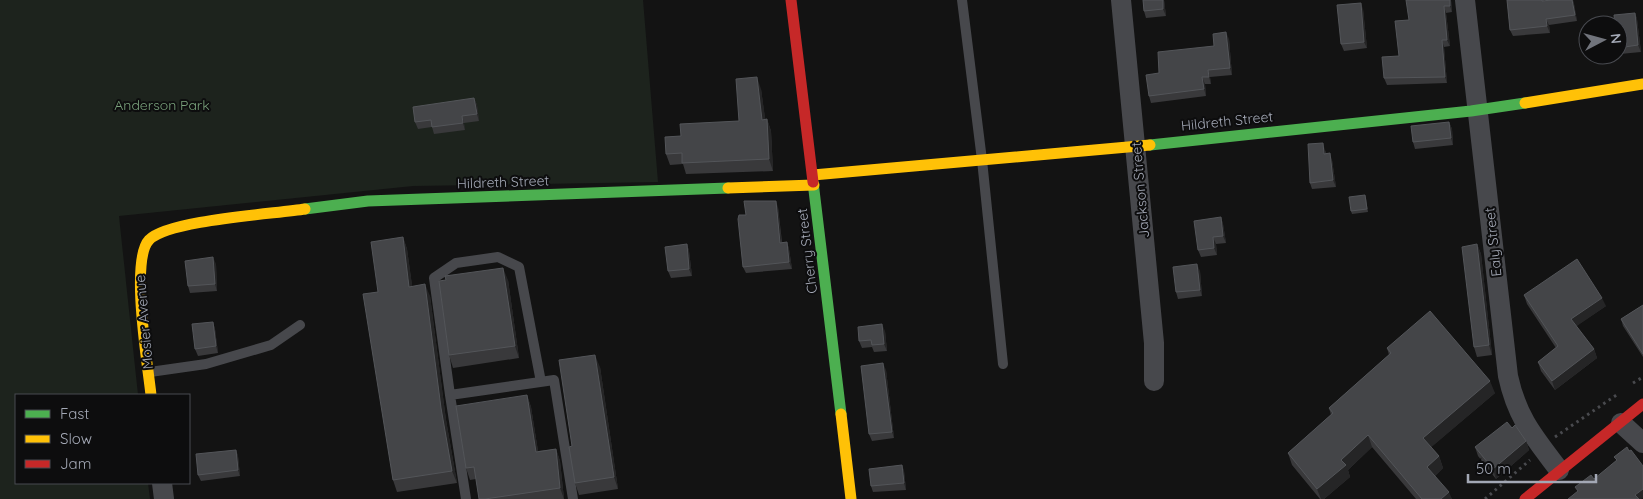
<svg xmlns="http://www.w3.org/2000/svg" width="1643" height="499" viewBox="0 0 1643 499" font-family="Quicksand,sans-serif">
	<rect width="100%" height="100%" fill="#131313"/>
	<path fill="#1d231d" d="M0,0H643L658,182L413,186L119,216L138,395H16V483H148L150,499H0Z"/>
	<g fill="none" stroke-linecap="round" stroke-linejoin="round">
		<path stroke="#494a4e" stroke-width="3" stroke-dasharray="2.5 4" stroke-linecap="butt" d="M1633,383L1643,377
			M1555,437L1618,394
			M1485,499L1530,460"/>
		<path stroke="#47484c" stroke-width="10" d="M962,0L982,160L1003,364
			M150,372L206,364L271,345L300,325
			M450,395L434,278L456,263L498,257L519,267L541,382
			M466,499L450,395L554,380L573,499"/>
		<path stroke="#47484c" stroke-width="20" d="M1121,0L1154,343V381
			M1465,0L1508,376C1517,418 1534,437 1559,470
			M1621,423L1643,443
			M162,483L164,499"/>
		<path stroke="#4caf50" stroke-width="11" d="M1150,145L1471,111L1525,103
			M813,182L841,414
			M305,209L368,201L728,188"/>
		<path stroke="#ffc107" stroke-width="11" d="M1525,103L1643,84
			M813,175L1150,145
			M728,188L814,185
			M151,395C148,366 130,260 149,240C168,220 274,214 305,209
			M841,414L851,499"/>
		<path stroke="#c62828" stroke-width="11" d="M791,0L813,182
			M1525,499L1643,404"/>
	</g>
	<path fill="#39393b" d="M1143,0H1164L1166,16L1146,18L1144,11Z
		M1451,0L1452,12L1446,13L1450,46L1444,47L1447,83L1387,85L1384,78L1399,56L1409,20Z
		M1507,0H1544V1L1552,0H1573L1574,4L1577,21L1549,25L1550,33L1513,36L1510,30Z
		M1363,9L1367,48L1344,51L1341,44Z
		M1635,13L1637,19L1641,52L1620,54L1618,50V25Z
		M1229,39L1232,75L1210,77L1211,84H1205L1206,96L1151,103L1149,96L1159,73Z
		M761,89L765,119H767L771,131L773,171L686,174L683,164L670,165L666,154L681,136L739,121Z
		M474,98L477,105L479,121L464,123L465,130L434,134L432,127L418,129L415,122Z
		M1449,122L1452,129L1453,145L1415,149L1413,142Z
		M1325,150L1326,153L1332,160L1336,187L1312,189L1310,183Z
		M1365,195L1366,198L1368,212L1352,214L1351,211Z
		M778,207L782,242H787L789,249L792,269L746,273L743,267L746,215Z
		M1221,217L1223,224L1226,243L1216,244L1217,255L1201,257L1198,250Z
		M403,237L407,249L412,286L430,296L446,420L457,483L397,492L393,480L378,292Z
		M687,244L689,251L692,276L671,278L668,271Z
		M1477,244L1481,254L1492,355L1477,357L1474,347Z
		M216,264L217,291L190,293L188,286Z
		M1200,271L1202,296L1178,299L1176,292Z
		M508,280L519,358L453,368L449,355Z
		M1524,295L1606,306L1576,326L1594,349L1597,358L1555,390L1541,371L1538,362L1556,348L1527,304Z
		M1643,305V357L1623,326L1621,319Z
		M213,322L215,329L218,353L198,356L195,349Z
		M885,331L887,351L874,352L872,347L862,348L859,341Z
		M1387,348L1495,393L1431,447L1439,456L1443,468L1435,476L1452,499H1416L1372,447L1348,470L1350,477L1324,499H1320L1292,465L1288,453L1331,415L1329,408L1389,355Z
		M600,367L618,489L579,495L575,483L572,446Z
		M886,370L894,438L872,441L869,434Z
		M527,395L531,407L538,451L556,449L560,461L564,499H479L476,479L470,480L466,468Z
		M1512,428L1526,441L1529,450L1496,479L1478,456L1475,447Z
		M236,450L238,456L240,476L201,481L198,475Z
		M902,465L904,471L906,490L873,492L871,486Z"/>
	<path fill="#252526" d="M1163,0H1164L1166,16L1163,9Z
		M1450,0H1451L1452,12L1450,6Z
		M1572,0L1574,4L1577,21L1575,15Z
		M1361,3L1363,9L1367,48L1364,42Z
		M1444,6L1446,13L1450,46L1447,40Z
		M1635,13L1637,19L1641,52L1638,45Z
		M1546,19L1549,25L1550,33L1547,26Z
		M1226,32L1229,39L1232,75L1230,68Z
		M1442,40L1444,47L1447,83L1445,77Z
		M1208,70L1210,77L1211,84L1209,77Z
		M757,77L761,89L767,131L762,120Z
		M1202,77L1205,84L1206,96L1204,89Z
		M474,98L477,105L479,121L477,114Z
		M462,116L464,123L465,130L463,123Z
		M767,119L771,131L773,171L769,159Z
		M1449,122L1452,129L1453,145L1451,138Z
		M1323,143L1325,150L1327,160L1324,154Z
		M1330,153L1332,160L1336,187L1333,180Z
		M776,201L778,207L782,249L780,243Z
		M1221,217L1223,224L1226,243L1223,236Z
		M403,237L407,249L414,299L409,287Z
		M1213,237L1216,244L1217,255L1214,248Z
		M787,242L789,249L792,269L789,262Z
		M687,244L689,251L692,276L689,269Z
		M1477,244L1481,254L1492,355L1489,345Z
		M213,257L216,264L217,291L215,284Z
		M1197,264L1200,271L1202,296L1200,290Z
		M503,268L508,280L519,358L515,346Z
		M425,284L430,296L446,420L457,483L452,471L441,408Z
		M1602,298L1606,306L1574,328L1571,319Z
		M213,322L215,329L218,353L216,346Z
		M882,324L885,331L887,351L884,344Z
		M1594,349L1597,358L1555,390L1552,381Z
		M595,355L600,367L618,489L614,477Z
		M883,363L886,370L894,438L892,432Z
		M1490,381L1495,393L1428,450L1423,438Z
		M527,395L531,407L540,464L536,452Z
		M1368,435L1372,447L1348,470L1350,477L1324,499H1321L1317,489L1341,460Z
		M1526,441L1529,450L1496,479L1493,469Z
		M556,449L560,461L564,499L560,488Z
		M236,450L238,456L240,476L238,470Z
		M1439,456L1443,468L1431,479L1427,467Z
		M902,465L904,471L906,490L904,483Z
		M1643,489V498L1641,499H1637L1635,495Z
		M1449,492L1452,499H1441Z"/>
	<path fill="#444548" stroke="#535559" d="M1143,0H1163V9L1144,11Z
		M1406,0H1450V6H1444L1447,40H1442L1445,77L1384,78L1382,57L1399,56L1395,21L1409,20Z
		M1507,0H1542V1L1552,0H1572L1575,15L1546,19L1547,26L1510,30Z
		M1361,3L1364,42L1341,44L1337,5Z
		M1635,13L1638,45L1618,48V25H1615L1614,15Z
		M1226,32L1230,68L1208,70L1209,77H1202L1204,89L1149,96L1146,75L1159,73L1158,52L1214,46L1213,34Z
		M757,77L762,120L767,119L769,159L682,163V153L666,154L665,137L681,136L680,124L739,121L736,79Z
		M474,98L477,114L462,116L463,123L432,127L431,120L415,122L413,107Z
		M1449,122L1451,138L1413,142L1411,126Z
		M1323,143L1324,154L1330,153L1333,180L1310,183L1308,144Z
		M1365,195L1367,209L1351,211L1349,197Z
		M744,201H776L780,243L787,242L789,262L743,267L738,219L739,215H746Z
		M1221,217L1223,236L1213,237L1214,248L1198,250L1194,221Z
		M403,237L409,287L425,284L441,408L452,471L393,480L363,294L378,292L371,242Z
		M687,244L689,269L668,271L665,247Z
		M1477,244L1489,345L1474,347L1462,247Z
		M213,257L215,284L188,286L185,261Z
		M1577,259L1602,298L1571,319L1594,349L1552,381L1538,362L1558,346L1524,295Z
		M1197,264L1200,290L1176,292L1173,267Z
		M503,268L515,346L449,355L439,281L446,280L445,276Z
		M1643,305V354L1621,319Z
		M1430,311L1490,381L1423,438L1439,456L1427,467L1449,492L1441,499H1422L1368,435L1341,460L1346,465L1317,489L1288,453L1333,413L1329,408L1391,353L1387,348Z
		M213,322L216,346L195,349L192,324Z
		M882,324L884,344L872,345L871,340L859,341L858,327Z
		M595,355L614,477L575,483L569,447L572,446L559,360Z
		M883,363L892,432L869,434L861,366Z
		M527,395L536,452L556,449L560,488L485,499H479L474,467L466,468L456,406Z
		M1507,422L1512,428L1515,425L1526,441L1493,469L1475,447Z
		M1627,447L1629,451L1631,450L1643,466V489L1635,495L1639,499H1568L1578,491L1575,487L1591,475L1594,479L1617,460L1614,457Z
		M236,450L238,470L198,475L196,454Z
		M902,465L904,483L871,486L869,469Z"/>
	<g text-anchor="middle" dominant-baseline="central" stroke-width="4" stroke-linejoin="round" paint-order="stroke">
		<g font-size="14" fill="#79a17b" stroke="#0d0d0e">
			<text x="162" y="105">Anderson Park</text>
		</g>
		<g font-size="14" fill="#a3a8b5" stroke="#0d0d0e">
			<text transform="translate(1227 121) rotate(-6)">Hildreth Street</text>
			<text transform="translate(503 182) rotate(-2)">Hildreth Street</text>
			<text transform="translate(1140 190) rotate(-95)">Jackson Street</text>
			<text transform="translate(1493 242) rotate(-96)">Ealy Street</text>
			<text transform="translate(807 251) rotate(-97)">Cherry Street</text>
			<text transform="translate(144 322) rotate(-95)">Mosier Avenue</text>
		</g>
	</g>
	<rect x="15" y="394" width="175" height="90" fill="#0d0d0e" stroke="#494b51"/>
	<rect x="25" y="410" width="25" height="8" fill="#4caf50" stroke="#494b51"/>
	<text x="60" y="419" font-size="15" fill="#a3a8b5">Fast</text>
	<rect x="25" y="435" width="25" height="8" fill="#ffc107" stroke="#494b51"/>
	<text x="60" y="444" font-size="15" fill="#a3a8b5">Slow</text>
	<rect x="25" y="460" width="25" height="8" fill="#c62828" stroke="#494b51"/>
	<text x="60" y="469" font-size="15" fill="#a3a8b5">Jam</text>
	<g transform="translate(1603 40) rotate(84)"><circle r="24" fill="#0d0d0e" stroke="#494b51"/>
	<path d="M0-4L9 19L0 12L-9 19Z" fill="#71747c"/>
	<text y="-8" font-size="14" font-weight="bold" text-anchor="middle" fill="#a3a8b5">N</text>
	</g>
	<path d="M1468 474v8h128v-8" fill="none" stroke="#a3a8b5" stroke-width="2.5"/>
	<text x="1476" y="474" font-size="15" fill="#a3a8b5" stroke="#0d0d0e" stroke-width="4" paint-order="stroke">50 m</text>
</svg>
